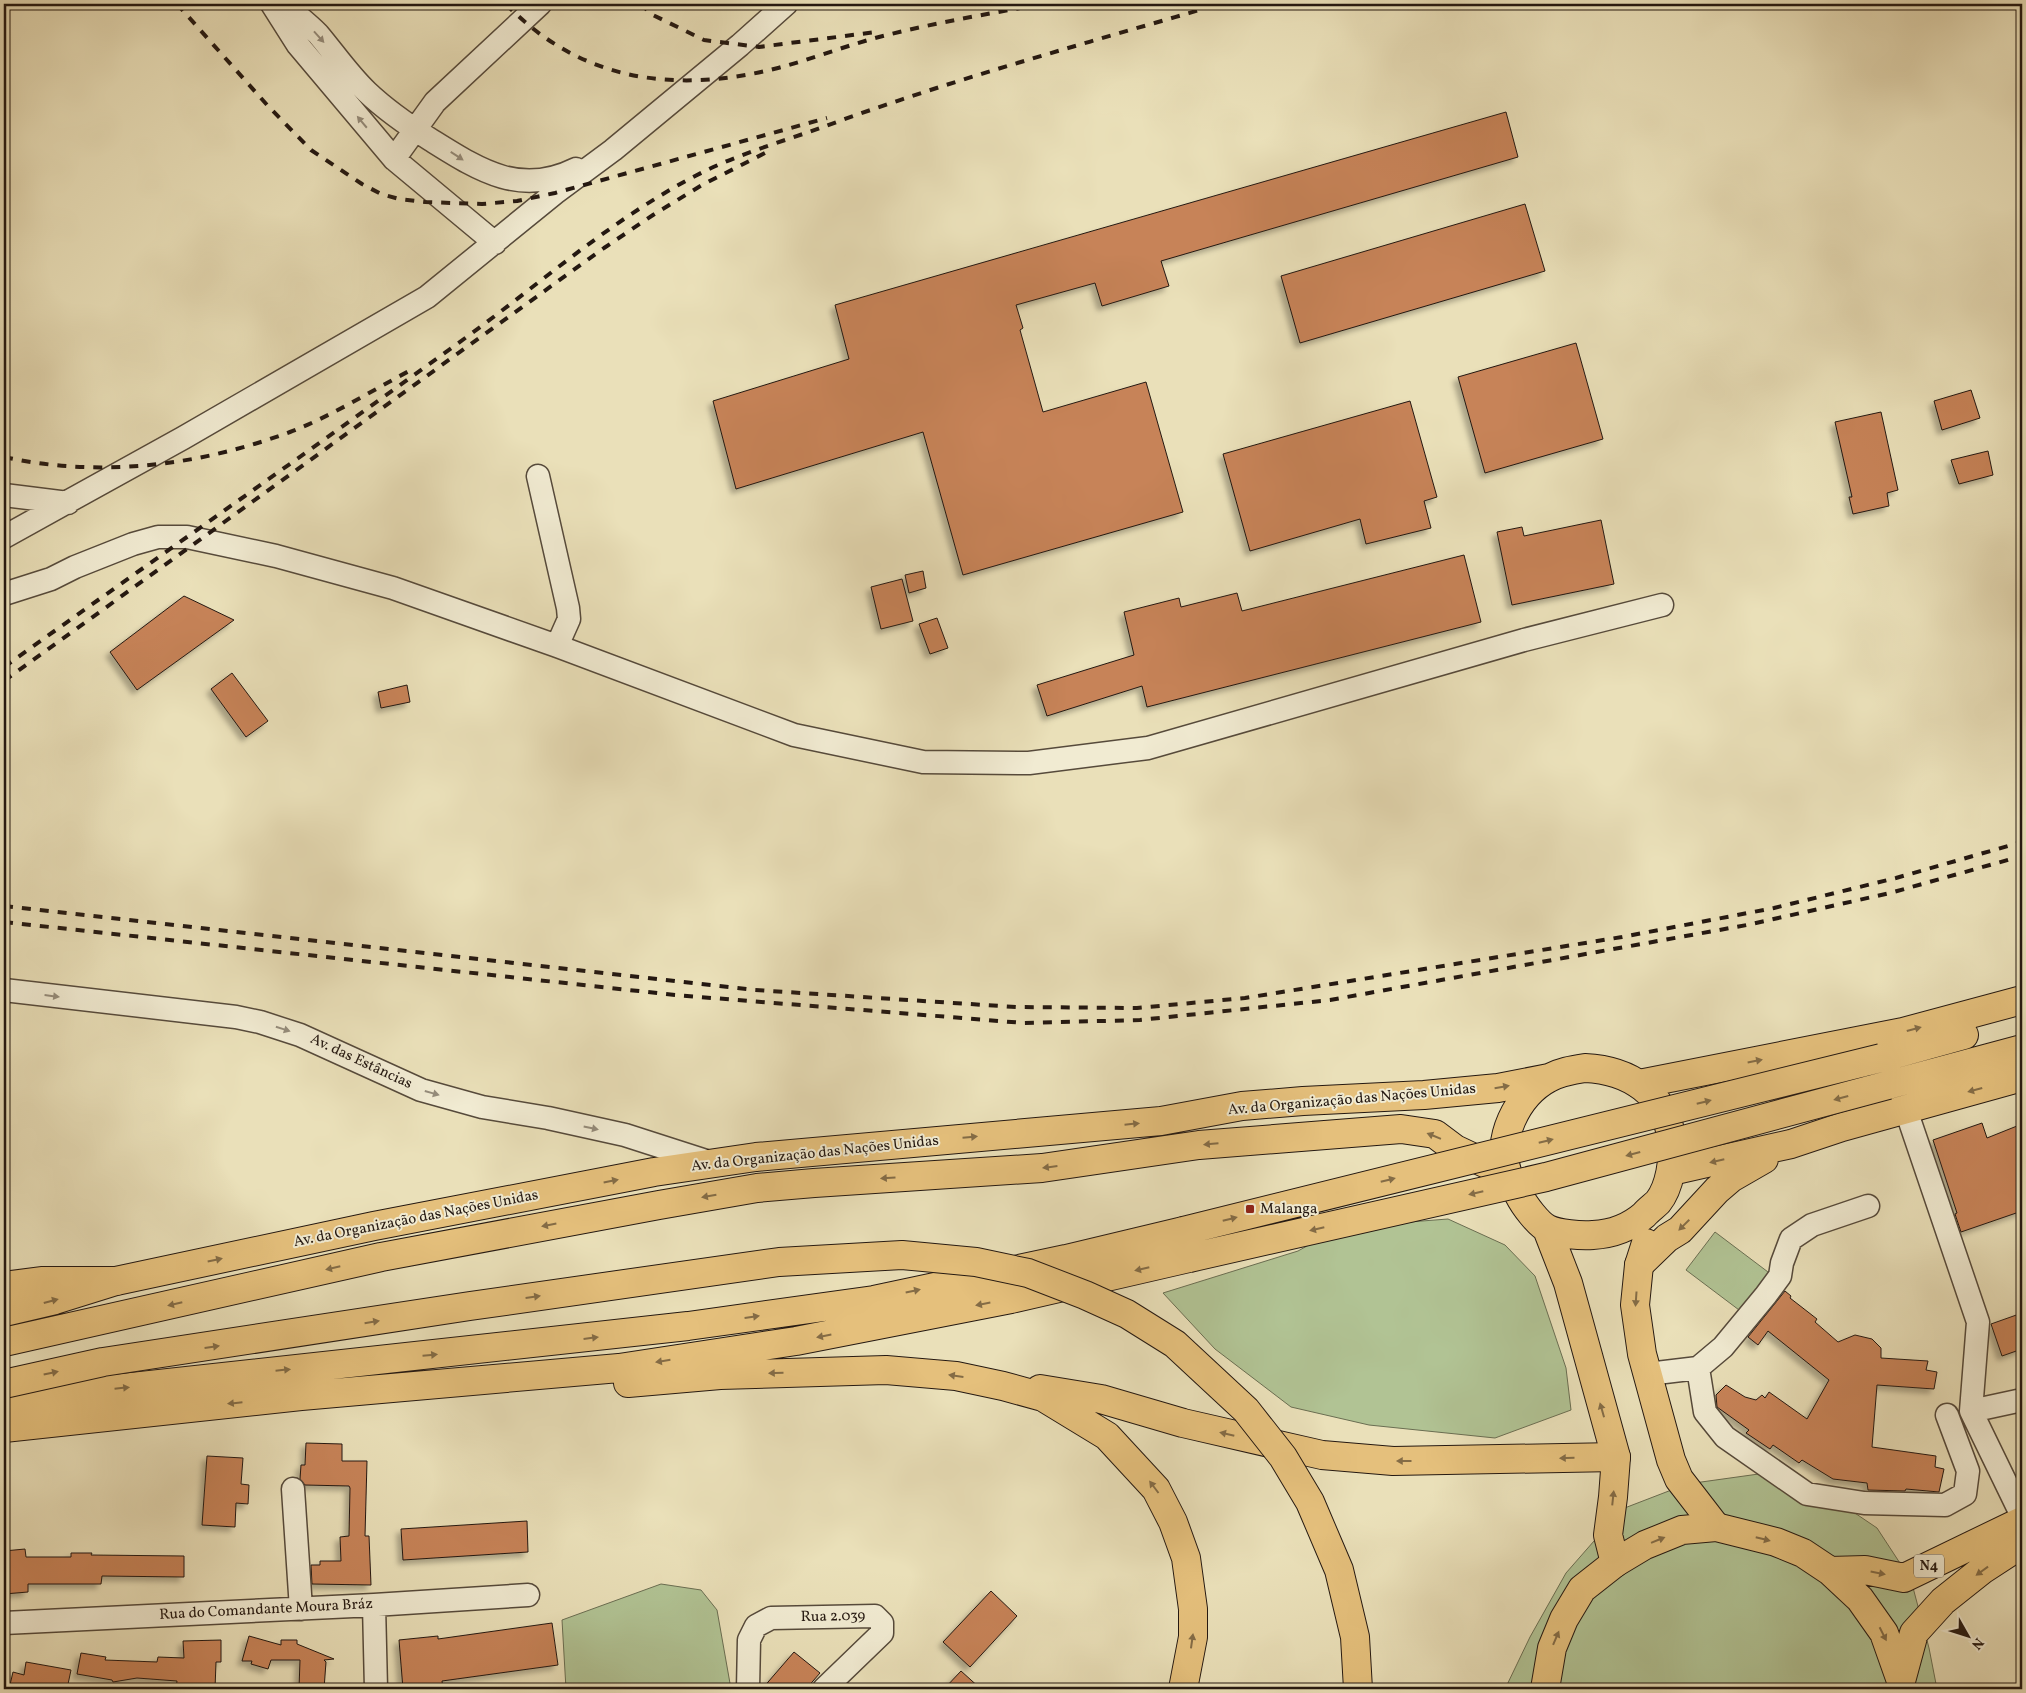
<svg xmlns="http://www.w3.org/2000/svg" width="2026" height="1693" viewBox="0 0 2026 1693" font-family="Vollkorn,serif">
	<defs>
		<filter id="shadow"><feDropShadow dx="-4.5" dy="4.5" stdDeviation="2.5" flood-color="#0004"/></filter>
	</defs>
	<rect width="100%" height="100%" fill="#eae0b9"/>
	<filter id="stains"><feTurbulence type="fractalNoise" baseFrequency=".004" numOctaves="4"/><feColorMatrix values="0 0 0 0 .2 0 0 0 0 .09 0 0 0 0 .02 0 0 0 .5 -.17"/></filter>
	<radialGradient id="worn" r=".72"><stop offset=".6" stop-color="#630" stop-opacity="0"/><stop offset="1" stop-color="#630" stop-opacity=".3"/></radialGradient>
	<path fill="#b1c394" stroke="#6a6e52" d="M1448,1219L1505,1245L1535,1276L1566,1368L1571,1410L1495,1438L1369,1425L1291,1407L1215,1349L1163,1293L1298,1251L1350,1222L1383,1224Z
		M1715,1232L1776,1278L1747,1316L1686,1270Z
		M1773,1472L1809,1482L1877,1528L1911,1580L1929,1648L1937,1689H1505L1530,1637L1566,1573L1622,1509L1687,1484Z
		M661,1584L701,1590L717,1610L731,1689H566L562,1620Z"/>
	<path fill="#c78359" stroke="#241811" filter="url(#shadow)" d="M1506,112L1518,157L1161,261L1169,286L1102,306L1095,283L1016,305L1023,328L1020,330L1043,412L1146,382L1183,512L963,575L923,432L736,489L713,401L849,359L835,305Z
		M1525,204L1545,271L1300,343L1281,276Z
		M1576,343L1603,439L1485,473L1458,377Z
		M1971,390L1980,418L1942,430L1934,401Z
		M1410,401L1437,497L1424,501L1431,528L1366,544L1360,519L1250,551L1223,454Z
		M1881,412L1898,490L1887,493L1889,506L1853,514L1849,497H1852L1835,422Z
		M1988,451L1993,475L1959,484L1951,460Z
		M1601,520L1614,584L1512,605L1497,532L1522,527L1524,536Z
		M1464,555L1481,622L1147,707L1142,686L1047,716L1037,685L1134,655L1124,612L1179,598L1181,607L1237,593L1242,611Z
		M923,571L926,588L909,593L905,575Z
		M902,579L913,621L881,629L871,587Z
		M184,596L234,620L137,690L110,652Z
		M937,618L948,648L930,654L919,624Z
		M232,673L268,721L246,737L211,689Z
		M407,685L410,702L381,708L378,692Z
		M1982,1123L1987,1138L2022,1124V1211L1961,1232L1955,1214L1957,1213L1933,1140Z
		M1785,1291L1791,1296L1790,1298L1817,1319L1815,1322L1838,1342L1855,1335L1872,1339L1881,1348V1358L1928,1361L1926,1370L1937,1372L1934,1389L1877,1385L1872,1447L1936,1456L1935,1467L1944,1469L1939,1492L1906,1489L1905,1491L1868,1490L1867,1483L1833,1479L1802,1460L1799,1463L1773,1445L1770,1449L1746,1433L1749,1430L1717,1407L1716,1395L1726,1385L1745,1397L1756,1400L1762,1395L1765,1398L1769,1392L1807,1419L1829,1380L1768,1331L1758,1345L1748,1337Z
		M2022,1313V1349L2002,1356L1991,1324Z
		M306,1443L342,1444V1461H367L365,1536H369L371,1585L312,1584L311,1565H320V1561H341L340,1537L349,1536L350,1488L349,1486L305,1485L300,1479L301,1465H305Z
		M207,1456L243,1458L241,1484L249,1485L248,1504L236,1503L235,1527L202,1525Z
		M527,1521L528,1552L403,1560L401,1529Z
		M25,1549L26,1557H71V1553H92L91,1555L184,1556V1577L102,1576L101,1584H28V1592L4,1594V1551Z
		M991,1591L1017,1616L970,1667L943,1642Z
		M552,1623L558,1665L442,1681L443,1689H403L399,1640L438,1636V1639Z
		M249,1636L281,1645V1640H297V1644L334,1659L324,1660L326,1662L324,1689H299L300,1660H271L268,1669L251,1664L252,1661H242Z
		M221,1640V1662H216L215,1689H176L177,1681L137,1678L113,1682L112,1680L77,1674L81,1653L106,1657L105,1660L157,1662L158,1657L184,1658L183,1641Z
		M794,1652L820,1673L806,1689H762Z
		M26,1662L71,1670L67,1689H9L13,1672L24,1675Z
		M961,1671L981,1689H944Z"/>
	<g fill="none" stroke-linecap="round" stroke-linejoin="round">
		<g stroke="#564a3b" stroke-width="25">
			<path id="minor" d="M272,4L298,45L394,159L495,243
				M284,4C295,14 307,23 318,34C334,53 349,75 367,92C387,111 409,126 431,140C479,170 520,197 576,169
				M394,159L435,102L540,4
				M538,476L568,608L569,619L557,646
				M4,495L68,503
				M4,537L183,438L427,297L555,193L613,150L740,45L786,4
				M4,594L51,579L75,567L133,544L158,537H187L276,556L393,588L557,646L794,735L923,762L1029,763L1148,748L1524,640L1662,605
				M4,990L236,1017L260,1022L300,1035L421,1090L482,1107L548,1118L625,1135L712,1163
				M1906,1110L1978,1322L1971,1411L2022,1516
				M1698,1368L1723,1347L1766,1295L1780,1276L1782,1263L1791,1239L1812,1225L1868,1206
				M1648,1374L1698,1368L1705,1412L1725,1437L1807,1494L1864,1503L1945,1505L1965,1494L1968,1471L1947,1415
				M1971,1411L2022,1400
				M293,1489L301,1609
				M374,1605L376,1689
				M4,1623L374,1605L528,1595
				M748,1689L749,1640L756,1626L771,1618L875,1616L882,1623V1633L824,1689"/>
		</g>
		<g stroke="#241811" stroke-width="30">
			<path id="major" d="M1585,1068C1629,1070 1666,1093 1672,1141C1674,1159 1670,1187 1658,1202C1654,1206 1648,1210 1644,1215C1629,1228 1612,1234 1593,1235C1581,1236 1558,1234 1548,1229C1538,1224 1524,1205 1519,1195C1515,1189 1511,1182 1508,1175C1495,1140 1517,1095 1549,1078C1560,1072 1572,1070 1585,1068Z
				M1547,1229L1568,1283L1616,1457L1613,1497L1608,1535L1615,1563
				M1646,1243L1639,1265L1635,1305L1642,1354L1671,1460L1679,1479L1716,1527
				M4,1312L55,1300L116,1281L374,1226L654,1172L756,1157L1161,1121L1242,1106L1303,1101L1424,1095L1498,1088L1549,1078
				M4,1342L381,1257L659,1205L757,1188L814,1183L1042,1168L1199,1145L1401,1129L1435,1134L1455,1149L1508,1174"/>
		</g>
		<g stroke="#241811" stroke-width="30">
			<path id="highway" d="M1881,1058L1964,1035
				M1639,1084L1903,1032L2022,1000
				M1888,1085L2022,1049
				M1671,1171L1791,1144L1842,1127L2022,1077
				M1639,1265L1667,1238L1680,1230L1717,1190L1731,1178L1764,1159
				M4,1286L43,1281H116
				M628,1383L720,1375L886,1370L956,1376L1003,1386L1043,1397L1107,1436L1156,1489L1173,1522L1186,1558L1193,1609V1637L1183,1689
				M1040,1389L1101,1399L1183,1423L1322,1455L1393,1461L1616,1457
				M4,1401L688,1326L874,1300L1066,1259L1183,1231
				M4,1428L301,1396L619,1368L796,1341L1011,1299L1189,1258
				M1830,1571L1865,1570L1904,1578L2022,1521
				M1901,1681L1914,1633L1943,1601L1982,1570L2022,1544
				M1545,1689L1552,1648L1564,1619L1582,1589L1615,1563L1645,1545L1682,1530L1716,1527L1776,1542L1803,1553L1830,1571L1860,1599L1884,1633L1901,1681L1900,1689"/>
		</g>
		<use href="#minor" stroke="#f1ebd2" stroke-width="22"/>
		<use href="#major" stroke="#e5c07c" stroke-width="28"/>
		<use href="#highway" stroke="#e5c07c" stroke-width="28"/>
		<path stroke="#241811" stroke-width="4" stroke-dasharray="9 9" stroke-linecap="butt" d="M177,4L268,106L311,150L362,184L381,194L399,199L425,202L482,204L517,201L555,193L827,118
			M506,4C581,82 676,94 778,68C812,59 845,46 879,37C933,23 988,14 1042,4
			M640,4L653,15L704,40L759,47L876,32
			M934,4L959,7H996
			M4,457C100,478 198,466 290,432C332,416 371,391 411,370
			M4,667C158,557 314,448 468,336C546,279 618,214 705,171C742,153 784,141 823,127C953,79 1087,43 1220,4
			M4,681L604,248L653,215L702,185L765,153
			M4,906L755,990L1016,1007L1137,1008L1245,998L1622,937L1774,908L1896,878L2022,842
			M4,922L675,995L1024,1023L1140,1020L1330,1000L1747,925L1890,893L2022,856"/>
		<g stroke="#241811" stroke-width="30" stroke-linecap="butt">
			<path id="highway-bridge" d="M1183,1231L1881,1058
				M1189,1258L1546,1177L1888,1085
				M4,1384L103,1362L470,1306L779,1262L902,1255L976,1262L1028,1273L1085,1295L1127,1314L1175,1344L1246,1410L1283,1457L1310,1502L1339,1570L1355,1637L1358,1689"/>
		</g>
		<use href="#highway-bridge" stroke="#e5c07c" stroke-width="28"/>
	</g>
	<defs><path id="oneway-solid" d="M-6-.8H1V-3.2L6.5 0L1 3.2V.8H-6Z" transform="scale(1.25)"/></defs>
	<g fill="#958c7b">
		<use href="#oneway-solid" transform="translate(319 37) rotate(48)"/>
		<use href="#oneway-solid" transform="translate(362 122) rotate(-130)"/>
		<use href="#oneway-solid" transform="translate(457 156) rotate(33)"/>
		<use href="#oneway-solid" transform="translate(52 996) rotate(7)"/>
		<use href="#oneway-solid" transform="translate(283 1029) rotate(18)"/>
		<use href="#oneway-solid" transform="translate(432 1093) rotate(16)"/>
		<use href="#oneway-solid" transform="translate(591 1128) rotate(12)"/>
	</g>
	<g fill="#846c46">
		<use href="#oneway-solid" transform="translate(1914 1029) rotate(-15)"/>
		<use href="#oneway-solid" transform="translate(1755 1061) rotate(-11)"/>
		<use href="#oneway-solid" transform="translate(1502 1087) rotate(-10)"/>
		<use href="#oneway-solid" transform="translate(1975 1090) rotate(165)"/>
		<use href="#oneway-solid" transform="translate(1841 1098) rotate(165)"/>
		<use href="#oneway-solid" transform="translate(1704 1102) rotate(-14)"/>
		<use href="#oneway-solid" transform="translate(1132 1124) rotate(-6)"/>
		<use href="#oneway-solid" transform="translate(1434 1136) rotate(-158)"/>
		<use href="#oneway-solid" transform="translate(970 1137) rotate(-5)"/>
		<use href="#oneway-solid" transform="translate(1546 1141) rotate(-14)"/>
		<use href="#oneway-solid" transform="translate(1211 1144) rotate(175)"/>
		<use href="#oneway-solid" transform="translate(1633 1154) rotate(165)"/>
		<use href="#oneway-solid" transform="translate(1717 1161) rotate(167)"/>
		<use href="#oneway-solid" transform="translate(1050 1167) rotate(173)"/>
		<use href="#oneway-solid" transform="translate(888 1178) rotate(176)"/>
		<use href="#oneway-solid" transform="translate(1388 1180) rotate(-14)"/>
		<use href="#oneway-solid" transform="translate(611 1181) rotate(-11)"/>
		<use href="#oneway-solid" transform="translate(1476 1193) rotate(167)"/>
		<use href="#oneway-solid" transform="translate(709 1196) rotate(170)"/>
		<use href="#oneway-solid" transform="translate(1230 1219) rotate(-14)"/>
		<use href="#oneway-solid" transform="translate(549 1225) rotate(169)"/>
		<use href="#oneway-solid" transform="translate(1684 1225) rotate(135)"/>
		<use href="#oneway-solid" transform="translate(1317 1229) rotate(167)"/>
		<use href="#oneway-solid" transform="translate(215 1260) rotate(-12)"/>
		<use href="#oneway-solid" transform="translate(333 1268) rotate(167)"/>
		<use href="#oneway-solid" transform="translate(1142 1269) rotate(167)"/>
		<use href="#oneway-solid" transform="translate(913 1291) rotate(-12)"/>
		<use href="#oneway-solid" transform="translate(533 1297) rotate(-8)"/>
		<use href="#oneway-solid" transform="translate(1636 1299) rotate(94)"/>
		<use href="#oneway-solid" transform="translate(51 1301) rotate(-15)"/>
		<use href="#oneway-solid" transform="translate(175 1304) rotate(167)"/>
		<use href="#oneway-solid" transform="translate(983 1304) rotate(169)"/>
		<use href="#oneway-solid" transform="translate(752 1317) rotate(-8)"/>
		<use href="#oneway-solid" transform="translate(372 1322) rotate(-9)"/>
		<use href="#oneway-solid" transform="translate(824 1336) rotate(169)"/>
		<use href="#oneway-solid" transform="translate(591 1338) rotate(-7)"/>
		<use href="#oneway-solid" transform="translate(212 1347) rotate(-8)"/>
		<use href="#oneway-solid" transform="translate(430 1355) rotate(-5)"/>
		<use href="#oneway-solid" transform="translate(663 1361) rotate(171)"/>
		<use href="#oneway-solid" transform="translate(283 1370) rotate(-6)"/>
		<use href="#oneway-solid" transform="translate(51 1373) rotate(-12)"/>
		<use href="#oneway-solid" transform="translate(776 1373) rotate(178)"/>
		<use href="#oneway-solid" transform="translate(956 1376) rotate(-172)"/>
		<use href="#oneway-solid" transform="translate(122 1388) rotate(-6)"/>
		<use href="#oneway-solid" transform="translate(235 1403) rotate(174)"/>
		<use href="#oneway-solid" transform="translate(1602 1410) rotate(-106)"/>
		<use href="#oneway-solid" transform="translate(1227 1434) rotate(-167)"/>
		<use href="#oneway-solid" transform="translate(1567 1458) rotate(179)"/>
		<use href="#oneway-solid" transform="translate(1404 1461) rotate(-180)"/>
		<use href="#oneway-solid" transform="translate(1154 1487) rotate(-127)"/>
		<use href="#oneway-solid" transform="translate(1613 1498) rotate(-84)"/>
		<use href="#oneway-solid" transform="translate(1763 1539) rotate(14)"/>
		<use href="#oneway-solid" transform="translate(1658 1540) rotate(-22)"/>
		<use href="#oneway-solid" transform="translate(1982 1571) rotate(144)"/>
		<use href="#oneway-solid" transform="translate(1878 1573) rotate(11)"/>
		<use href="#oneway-solid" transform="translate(1883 1634) rotate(63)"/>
		<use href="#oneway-solid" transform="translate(1556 1638) rotate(-67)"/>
		<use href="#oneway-solid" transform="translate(1192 1641) rotate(-82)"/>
	</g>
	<rect fill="#8f2418" stroke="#f1ebd2" stroke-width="2" x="1245" y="1204" width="10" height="10" rx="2.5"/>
	<g text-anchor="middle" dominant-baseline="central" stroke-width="4" stroke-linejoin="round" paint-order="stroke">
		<rect fill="#f1ebd2" stroke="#62574b" stroke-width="1" x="1914" y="1554.5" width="30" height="23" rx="4"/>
		<g font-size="14" font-weight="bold" fill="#241811">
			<text x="1929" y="1566">N4</text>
		</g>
		<g font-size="15" fill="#241811" stroke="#f1ebd2">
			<text transform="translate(361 1062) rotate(25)">Av. das Estâncias</text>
			<text transform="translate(1352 1100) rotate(-5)">Av. da Organização das Nações Unidas</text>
			<text transform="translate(815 1154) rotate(-6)">Av. da Organização das Nações Unidas</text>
			<text transform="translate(416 1219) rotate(-11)">Av. da Organização das Nações Unidas</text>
			<text transform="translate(266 1610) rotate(-3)">Rua do Comandante Moura Bráz</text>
			<text transform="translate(833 1617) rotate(-1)">Rua 2.039</text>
		</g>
		<g font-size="15" fill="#241811" stroke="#f1ebd2" text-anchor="start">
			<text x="1260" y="1209">Malanga</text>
		</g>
	</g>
	<rect width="2026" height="1693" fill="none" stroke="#eae0b9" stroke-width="20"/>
	<rect x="5" y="5" width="2016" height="1683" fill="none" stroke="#241811" stroke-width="2.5"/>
	<rect x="10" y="10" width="2006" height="1673" fill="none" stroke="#241811"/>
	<g transform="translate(1968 1636) rotate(129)" stroke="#f1ebd2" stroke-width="4" paint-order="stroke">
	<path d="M0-4L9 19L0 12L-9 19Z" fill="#241811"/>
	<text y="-8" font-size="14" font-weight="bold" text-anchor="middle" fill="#241811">N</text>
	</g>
	<rect width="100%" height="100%" filter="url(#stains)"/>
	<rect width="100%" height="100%" fill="url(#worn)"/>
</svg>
